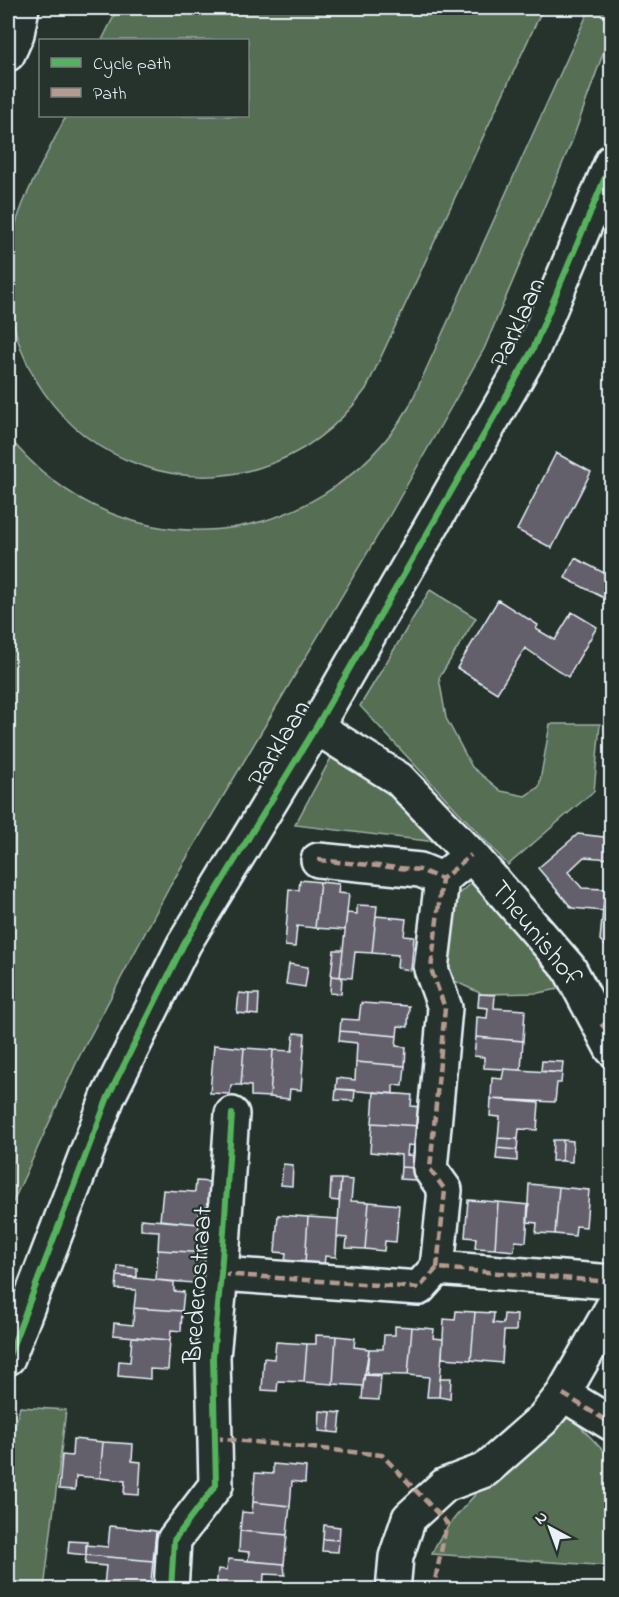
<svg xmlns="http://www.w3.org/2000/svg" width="619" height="1597" viewBox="0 0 619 1597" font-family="'Indie Flower',sans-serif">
	<rect width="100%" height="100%" fill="#26332d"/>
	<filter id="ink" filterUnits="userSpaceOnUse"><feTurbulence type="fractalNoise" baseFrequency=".0167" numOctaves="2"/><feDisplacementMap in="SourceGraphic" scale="12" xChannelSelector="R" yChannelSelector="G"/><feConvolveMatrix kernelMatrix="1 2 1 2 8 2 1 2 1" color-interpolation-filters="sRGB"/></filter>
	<g filter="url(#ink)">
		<path fill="#576e53" stroke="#a0b0a6" stroke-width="1.5" d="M118,8H543L366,389C246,555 0,467 8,263C12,210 44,162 66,116H248V40H102Z
			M590,8H611V31L572,141L484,349L391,513L170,886L79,1057L8,1213V436C119,574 318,557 409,407Z
			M430,590L476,618L439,678L446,718L472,767L501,791L525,796L539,787L550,724H600L594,791L508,865L360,706Z
			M339,743L436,842L295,825Z
			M473,881L564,988L538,993L482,994L448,978L456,896Z
			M20,1407L66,1410L44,1589H8V1453Z
			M564,1409L611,1459V1566L432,1554C446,1513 531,1442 564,1409Z"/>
		<path fill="#64616c" stroke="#e8f1f8" stroke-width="1.5" d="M556,453L591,472L552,548L517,530Z
			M575,558L612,577L604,598L565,578Z
			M498,600L538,625L536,629L555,640L572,612L597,627L568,677L525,648L497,693L457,668Z
			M578,834L612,838V859L584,857L568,872L582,888L605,889L603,911L572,908L538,868Z
			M300,880L320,882L315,928L297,926L295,947L285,946L289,889L299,890Z
			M320,882L339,884L338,893L349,894L345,930L315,928Z
			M605,889H612V953L600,940Z
			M357,905L377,906L372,953L355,952L352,978L340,977L347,913L357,914Z
			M376,916L406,919L404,936L414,937L411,970L397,968L398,955L372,953Z
			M334,950H343L340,977L331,976Z
			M289,964L308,967L305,987L286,984Z
			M331,976L342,977L341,994L330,993Z
			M239,993L249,994L248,1014L237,1013Z
			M249,994H259L258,1015L248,1014Z
			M479,994L495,995L494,1008L525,1010L523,1041L476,1037L477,1017L487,1018L488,1008L478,1007Z
			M361,1003L409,1006L408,1027L398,1026L397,1036L340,1031L341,1019L359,1020Z
			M340,1031L397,1036L396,1046L406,1047L405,1066L356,1062L357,1043L339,1041Z
			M294,1033L305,1034L301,1090L290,1089L289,1099L270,1097L273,1050L292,1051Z
			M476,1037L523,1041L521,1070L484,1068V1057L474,1056Z
			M214,1045L244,1048L241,1085H231L230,1094L210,1093Z
			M244,1048L273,1050L270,1097L251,1096V1086L241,1085Z
			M542,1061L563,1062L562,1073L541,1071Z
			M356,1062L405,1066L403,1086L393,1085V1094L336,1089L337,1078L355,1080Z
			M504,1069L562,1073L561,1083H557L555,1102L491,1099L492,1078L502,1079Z
			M336,1089L355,1090L354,1101L335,1100Z
			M374,1092L412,1095L411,1106L421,1107L420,1126L372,1123Z
			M491,1099L539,1103L537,1130L519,1129L518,1139L498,1138L500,1117L490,1116Z
			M372,1123L420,1126L418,1146L408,1145L407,1155L417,1156L416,1168L401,1167V1155L370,1152Z
			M498,1138L518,1139L517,1150L497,1148Z
			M553,1140H563L562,1161H552Z
			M563,1140L573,1141L572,1162L562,1161Z
			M497,1148L517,1150V1161L496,1159Z
			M283,1164L293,1165L292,1186L281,1185Z
			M401,1167L416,1168L415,1180L400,1179Z
			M331,1179H341L339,1201L330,1200Z
			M341,1179L353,1180L351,1201L369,1202L365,1249L346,1248L347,1238L337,1237Z
			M196,1181L211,1182L209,1214H199V1224L160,1220L163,1190L195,1192Z
			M529,1184L559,1187L555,1234L536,1233L537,1223L527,1222Z
			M559,1187L589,1190L586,1227L576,1226L575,1236L555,1234Z
			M468,1200L498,1202L495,1249L475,1248L476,1238L465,1237Z
			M369,1202L399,1205L396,1242L385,1241L384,1251L365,1249Z
			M498,1202L529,1205L526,1242L515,1241L514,1251L495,1249Z
			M278,1215L308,1217L305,1264L285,1263L286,1253L275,1252Z
			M308,1217L338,1219L336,1257L325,1256L324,1266L305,1264Z
			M141,1219L199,1224L198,1234H207L206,1253L158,1250L159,1231L141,1230Z
			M158,1250L206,1253L204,1273H195L194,1283L156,1280Z
			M118,1266L137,1268V1277L117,1276Z
			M117,1276L174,1282V1291L184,1292L182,1311L134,1308L136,1290L116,1289Z
			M134,1308L182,1311L181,1331L171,1330L170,1340L113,1335L114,1323L133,1325Z
			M456,1311L475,1312L471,1360L442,1358L444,1319L455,1320Z
			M475,1312L494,1313L493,1323L503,1324L504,1314L517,1315L516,1331H504L502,1363L471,1360Z
			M395,1326L412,1327L408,1375L367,1374L369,1349H383L384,1335H395Z
			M412,1327L434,1329L433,1338L443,1339L439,1397H427L429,1377L408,1375Z
			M316,1335L336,1336L333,1384L304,1382L307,1344H316Z
			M336,1336L355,1338L354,1347L369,1349L363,1386L333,1384Z
			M132,1337L170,1340L168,1370L150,1369V1379L118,1376L119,1361L130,1362Z
			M276,1342L307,1344L304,1382L278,1381L277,1391L262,1390L264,1358L274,1359Z
			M364,1375L381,1376L379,1400L362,1399Z
			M440,1378H451L450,1399L439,1397Z
			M320,1411L331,1412L329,1432L319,1431Z
			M331,1412L341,1413L339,1433L329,1432Z
			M73,1439L103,1442L100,1478L76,1476L75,1490L59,1489L62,1455L72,1456Z
			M103,1442L133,1444L132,1461L141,1462L139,1495L124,1494L125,1481L100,1478Z
			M273,1464L306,1467L305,1483L292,1481L290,1506L253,1502L255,1473L273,1474Z
			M253,1502L290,1506L287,1535L240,1531L242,1512L252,1513Z
			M324,1525L340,1527L339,1540L323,1539Z
			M110,1526L156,1531L153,1561L86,1555V1545L108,1547Z
			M240,1531L287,1535L284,1564L248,1561L249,1552L239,1551Z
			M323,1539L339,1540L338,1552L322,1551Z
			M69,1541L87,1542L86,1555L68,1553Z
			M86,1555L153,1561L150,1590L104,1586L106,1566L85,1564Z
			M228,1559L284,1564L285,1575L264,1574L263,1590L216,1589L218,1569L227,1570Z"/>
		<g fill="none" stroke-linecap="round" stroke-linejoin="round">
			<g stroke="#e8f1f8" stroke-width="38">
				<path id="minor" d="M8,54L17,34L22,8
					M316,727L399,779L471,855L569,968L612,1049
					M318,860L420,870L442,879L459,865
					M437,1268L445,1190L430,1169L445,1008L431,969L442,879
					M221,1274L419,1288L437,1268L612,1282
					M8,1358L108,1097L184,944L316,727L533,349L612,161
					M563,1394L612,1424
					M171,1590L174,1540L216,1485L213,1357L221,1274L232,1114
					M393,1590L396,1557L409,1518L445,1485L485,1470L543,1419L563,1394L612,1308"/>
			</g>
			<use href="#minor" stroke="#26332d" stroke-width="33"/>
			<path stroke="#b69a8f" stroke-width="4.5" stroke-dasharray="9 4.5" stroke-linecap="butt" d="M318,860L420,870L442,879L471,855
				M601,1027L612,1018
				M437,1268L445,1190L430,1169L445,1008L431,969L442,879
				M221,1274L419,1288L437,1268L612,1282
				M563,1394L612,1424
				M214,1438L382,1455L447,1523L433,1590"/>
			<g stroke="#26332d" stroke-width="10">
				<path id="cycleway" d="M8,1358L108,1097L184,944L316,727L533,349L612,161
					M171,1590L174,1540L216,1485L213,1357L221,1274L232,1114"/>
			</g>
			<use href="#cycleway" stroke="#56b35d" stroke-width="6"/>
		</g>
	</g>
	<g text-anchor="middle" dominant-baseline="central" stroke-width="4.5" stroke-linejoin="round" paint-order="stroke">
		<g font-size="27" fill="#e8f1f8" stroke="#26332d">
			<text transform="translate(519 323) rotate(-65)">Parklaan</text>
			<text transform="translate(280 744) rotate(-59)">Parklaan</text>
			<text transform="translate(535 934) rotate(51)">Theunishof</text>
			<text transform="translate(199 1285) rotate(-86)">Brederostraat</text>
		</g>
	</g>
	<rect width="619" height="1597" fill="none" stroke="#26332d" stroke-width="30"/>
	<rect x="15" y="15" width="589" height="1567" fill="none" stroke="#e8f1f8" stroke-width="2" filter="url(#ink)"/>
	<rect x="39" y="39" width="210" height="78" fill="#26332d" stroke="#747f7e" stroke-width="1.5"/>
	<rect x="51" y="58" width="30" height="9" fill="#56b35d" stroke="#747f7e" stroke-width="1.5"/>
	<text x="93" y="69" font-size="18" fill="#e8f1f8">Cycle path</text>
	<rect x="51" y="88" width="30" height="9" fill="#b69a8f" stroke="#747f7e" stroke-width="1.5"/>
	<text x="93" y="99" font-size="18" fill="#e8f1f8">Path</text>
	<g transform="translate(550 1528) rotate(319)" stroke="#26332d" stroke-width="4.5" paint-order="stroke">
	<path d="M0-4.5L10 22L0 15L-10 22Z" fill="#e8f1f8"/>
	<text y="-9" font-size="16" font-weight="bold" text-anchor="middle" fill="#e8f1f8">N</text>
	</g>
</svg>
